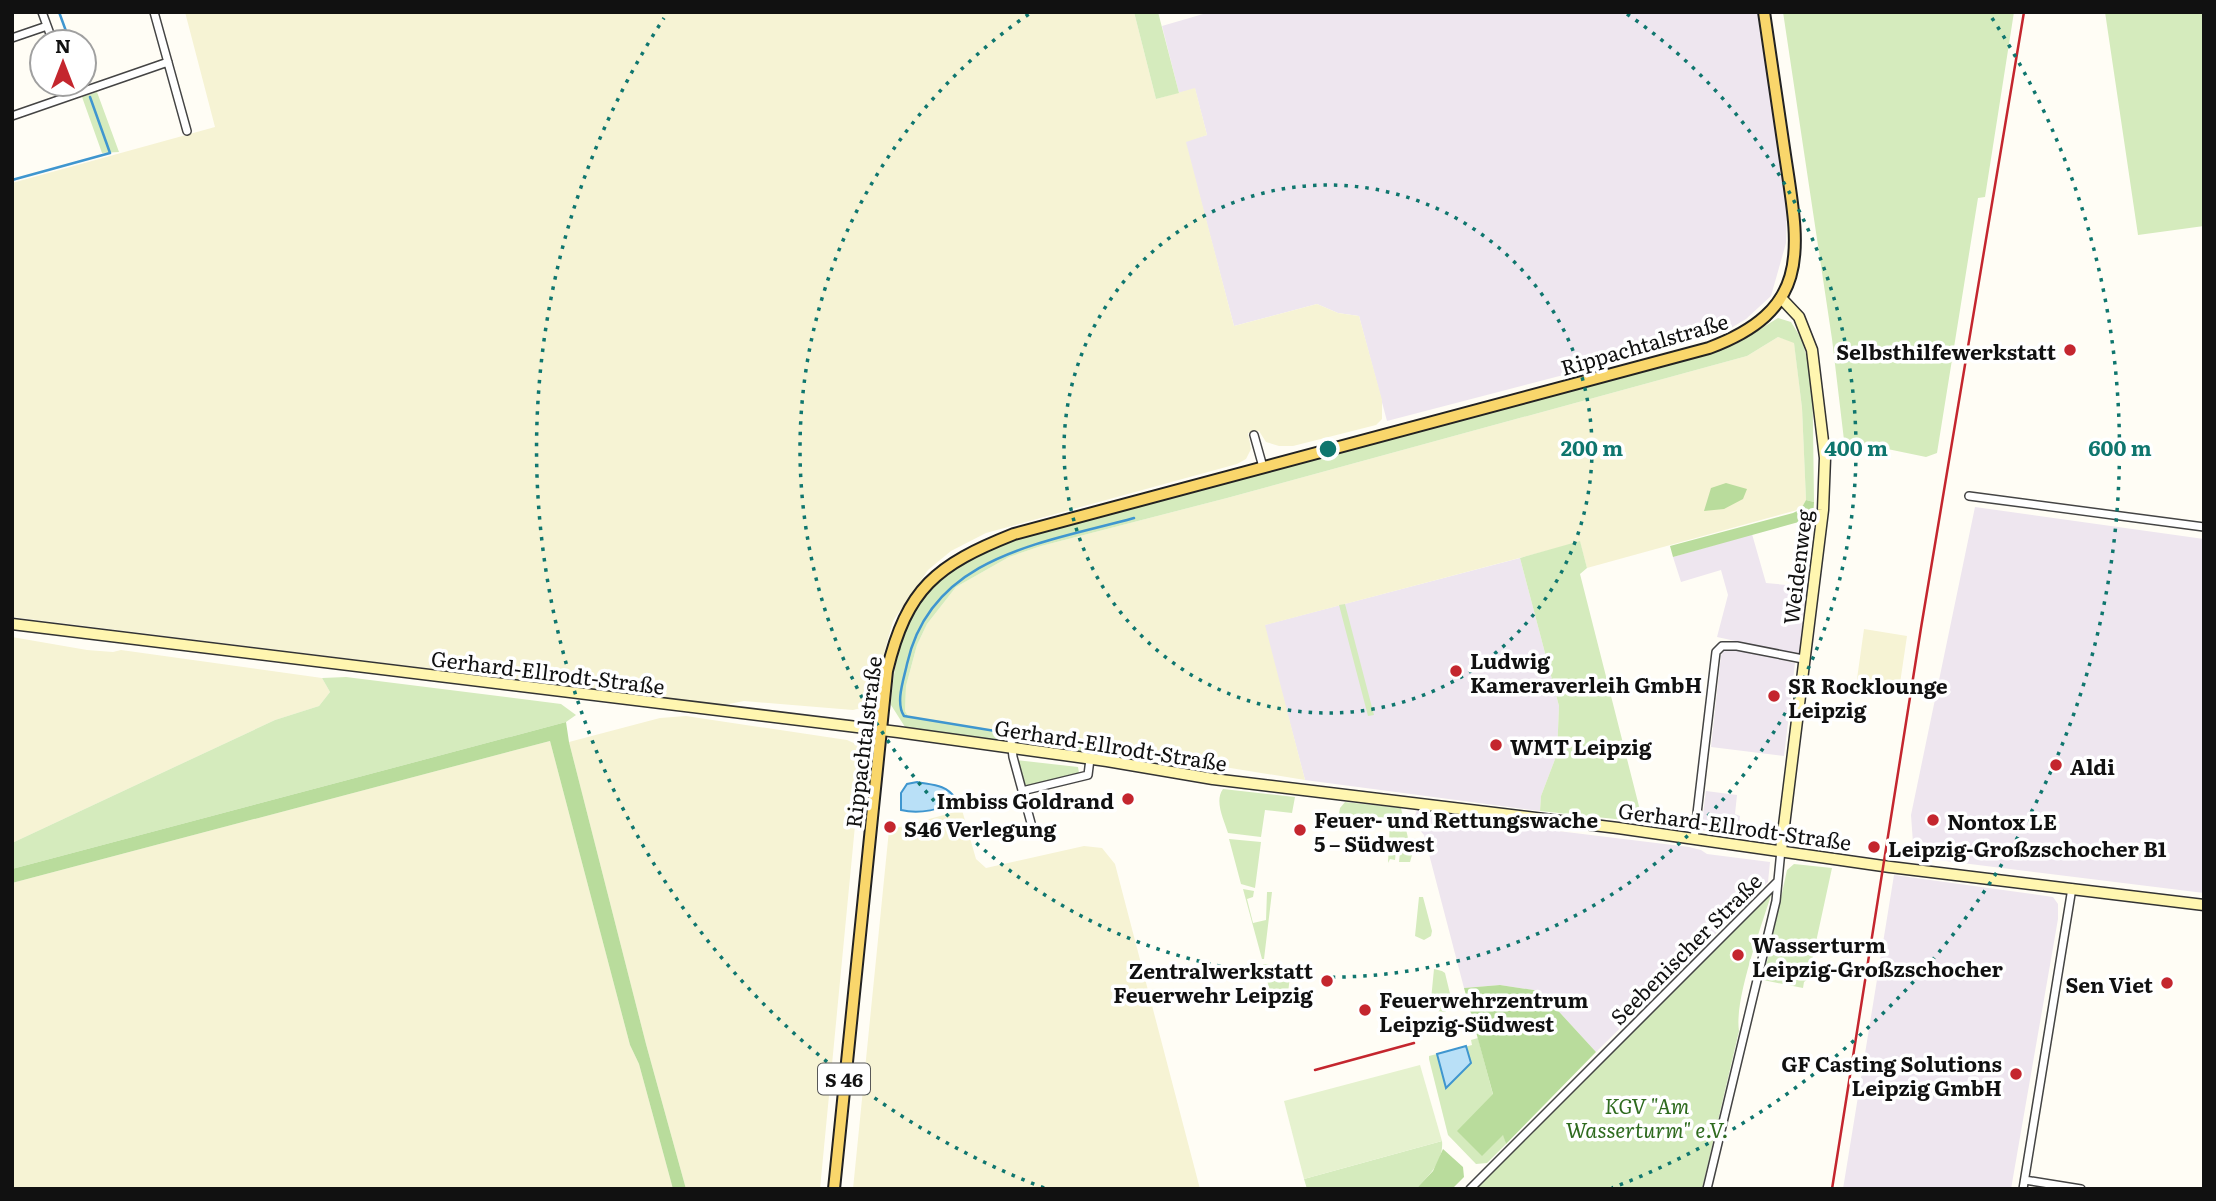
<svg xmlns="http://www.w3.org/2000/svg" width="2216" height="1201" viewBox="0 0 2216 1201" font-family="Literata,serif">
	<rect width="100%" height="100%" fill="#fffdf5"/>
	<path fill="#eee6ef" d="M1210,12H1757L1787,203L1786,243L1771,296L1746,319L1721,334L1387,421L1359,316L1338,313L1317,304L1234,326L1185,141L1207,135L1195,89L1179,93L1162,26Z
		M1975,507L2204,539V893L1914,857L1911,815Z
		M1752,534L1766,583L1807,587L1799,655L1717,637L1728,595L1721,570L1681,582L1673,557Z
		M1520,558L1559,706L1557,754L1541,796L1540,811L1305,780L1264,625Z
		M1730,648L1795,663L1784,756L1711,747L1721,655L1724,650Z
		M1706,791L1737,795L1735,814L1740,816L1738,836L1701,830Z
		M1417,810L1558,831L1689,847L1701,850L1707,854L1770,862L1768,882L1596,1052L1540,991L1500,985L1464,988L1424,835L1416,826L1414,818Z
		M1894,875L2053,897L2058,904V919L2011,1189H1843Z"/>
	<path fill="#f6f3d4" d="M185,12H1134L1156,99L1195,88L1207,135L1186,142L1234,326L1317,304L1338,313L1359,316L1382,400V419L1376,425L1293,446H1279L1266,442L1259,431L1248,433L1251,449L1246,459L1237,464L986,533L951,551L928,570L893,621L872,697L865,707L853,710L744,701L724,705L12,617V183L215,127Z
		M1778,337L1794,342L1802,408L1806,500L1801,509L1587,568L1580,542L1265,625L1305,780L908,716L905,711L906,686L917,645L927,624L956,587L1009,557L1041,546L1227,498L1747,356Z
		M1864,629L1907,636L1899,690L1856,686Z
		M12,637L87,650L113,652L121,650L322,678L330,692L319,706L275,720L12,843Z
		M686,716L847,740L858,745L862,753L820,1189H686L646,1044L569,742L660,718Z
		M550,741L630,1045L639,1064L673,1189H12V883Z
		M962,810L976,859L986,868L1084,846L1102,848L1115,864L1200,1189H853L889,830Z"/>
	<path fill="#d5ebbd" d="M1134,12H1158L1179,93L1156,99Z
		M1783,12H2014L1985,197L1978,198L1937,453L1926,457L1844,440L1832,339Z
		M2105,12H2204V226L2138,235Z
		M97,92L119,152L102,153L82,97Z
		M1778,318L1791,322L1801,338L1807,358L1812,350L1814,502L1806,500L1802,408L1794,343L1778,337L1747,356L1227,498L1041,546L1009,557L956,587L927,624L917,645L906,686L905,711L908,716L1093,746V754L996,743L905,727L891,705C896,646 905,599 960,565C974,556 989,550 1004,543L1736,344Z
		M1580,541L1587,568L1580,574L1643,822L1540,811L1541,796L1557,754L1559,706L1520,558Z
		M1345,604L1374,715L1368,716L1339,605Z
		M346,677L561,704L576,715L566,722L12,869V843L275,720L319,706L330,692L322,678Z
		M1016,760L1078,767L1079,773L1024,787Z
		M1223,789L1295,797L1292,813L1265,810L1261,837L1228,833C1224,820 1214,801 1223,789Z
		M1345,802L1401,808L1412,855L1410,862H1399L1400,852L1396,851L1395,860L1390,859L1388,863L1390,822L1338,819L1340,808Z
		M1229,839L1261,842L1255,888L1241,884Z
		M1794,864L1832,868L1808,979L1804,982L1803,988L1763,980L1787,870Z
		M1243,889L1254,891L1253,897L1247,899L1253,923L1266,920L1267,892H1272L1264,959H1262Z
		M1772,892C1762,925 1734,999 1739,1031L1702,1189H1476Z
		M1419,897H1423L1432,931L1431,936L1424,940L1415,936Z
		M1263,964L1291,968L1288,993L1270,992Z
		M1434,969L1442,971L1445,973L1452,1002L1449,1009L1445,1012L1430,1010Z
		M1478,1038L1506,1144L1487,1163L1476,1164L1448,1135L1429,1059V1056L1472,1045L1471,1040Z
		M1442,1141C1444,1161 1429,1176 1416,1189H1307L1304,1179Z"/>
	<path fill="#b9dc9c" d="M1726,483L1747,489L1743,499L1724,509L1704,511L1711,488Z
		M1806,500L1814,502L1813,518L1673,557L1670,546L1793,513L1801,509Z
		M566,722L569,742L646,1044L686,1189H673L639,1064L630,1045L550,741L12,883V869Z
		M1500,985L1540,991L1596,1052L1506,1144L1503,1135L1482,1156L1457,1131L1493,1094L1464,988Z
		M1443,1149L1463,1167L1464,1177L1452,1189H1416L1433,1171Z"/>
	<path fill="#e6f2cf" d="M1420,1065L1442,1141L1304,1179L1284,1101Z"/>
	<path fill="#b9e0f7" stroke="#3f96cf" stroke-width="2" d="M917,782C931,785 946,784 955,798C945,811 917,814 901,810V793L907,784Z
		M1466,1046L1471,1063L1446,1088L1437,1054Z"/>
	<g fill="none" stroke-linecap="round" stroke-linejoin="round">
		<path stroke="#3f96cf" stroke-width="2.5" d="M59,12L70,42
			M84,81L85,85
			M12,180L110,153L90,97
			M1075,744L904,716C895,702 904,679 907,664C931,555 1044,543 1134,518"/>
		<g stroke="#444" stroke-width="10">
			<path id="street" d="M42,12L53,42
				M154,12L187,131
				M12,38L47,26
				M67,96L70,88L68,84
				M12,116L168,62
				M1254,435L1263,467
				M1969,496L2204,527
				M1011,740L1013,757L1031,823
				M1022,791L1088,775L1090,759
				M1694,839L1716,652L1722,646H1737L1803,659
				M2025,1180L2081,1189
				M1470,1189L1777,882
				M1707,1189L1776,901L1781,850
				M2023,1189L2072,888"/>
		</g>
		<g stroke="#333" stroke-width="13">
			<path id="secondary" d="M12,624L898,732L1107,761L1213,779L1618,828L1890,867L2204,905
				M1781,850L1823,510L1825,458L1812,350L1799,317L1781,298"/>
		</g>
		<g stroke="#222" stroke-width="14">
			<path id="primary" d="M834,1189L887,671C907,588 936,565 1014,534L1709,348C1814,309 1799,248 1785,155C1778,108 1771,60 1764,12"/>
		</g>
		<use href="#street" stroke="#fff" stroke-width="7"/>
		<use href="#secondary" stroke="#fff6b0" stroke-width="10"/>
		<use href="#primary" stroke="#f9d66b" stroke-width="10"/>
		<path stroke="#c4262e" stroke-width="2.5" d="M1315,1070L1414,1043
			M1832,1189L1921,628L2024,12"/>
	</g>
	<g fill="none" stroke="#0f766e" stroke-width="3.5" stroke-dasharray="3.5 7">
		<circle cx="1328" cy="449" r="264"/>
		<path d="M1627 14A528 528 0 1 1 1029 14"/>
		<path d="M1044 1188A792 792 0 0 1 664 18M1992 18A792 792 0 0 1 1612 1188"/>
	</g>
	<g fill="#c4262e" stroke="#fff" stroke-width="2.5">
		<circle cx="2070" cy="350" r="7"/>
		<circle cx="1456" cy="671" r="7"/>
		<circle cx="1774" cy="696" r="7"/>
		<circle cx="1496" cy="745" r="7"/>
		<circle cx="2056" cy="765" r="7"/>
		<circle cx="1128" cy="799" r="7"/>
		<circle cx="1933" cy="820" r="7"/>
		<circle cx="890" cy="827" r="7"/>
		<circle cx="1300" cy="830" r="7"/>
		<circle cx="1874" cy="847" r="7"/>
		<circle cx="1738" cy="955" r="7"/>
		<circle cx="1327" cy="981" r="7"/>
		<circle cx="2167" cy="983" r="7"/>
		<circle cx="1365" cy="1010" r="7"/>
		<circle cx="2016" cy="1074" r="7"/>
	</g>
	<g text-anchor="middle" dominant-baseline="central" stroke-width="7" stroke-linejoin="round" paint-order="stroke">
		<rect fill="#fff" stroke="#585858" stroke-width="2" x="818" y="1063.5" width="52" height="31" rx="5"/>
		<g font-size="19" font-weight="bold" fill="#111">
			<text x="844" y="1079">S 46</text>
		</g>
		<g font-size="21" fill="#111" stroke="#fff">
			<text transform="translate(1644 343) rotate(-16)">Rippachtalstraße</text>
			<text transform="translate(1796 567) rotate(-83)">Weidenweg</text>
			<text transform="translate(548 671) rotate(7)">Gerhard-Ellrodt-Straße</text>
			<text transform="translate(862 742) rotate(-83)">Rippachtalstraße</text>
			<text transform="translate(1111 744) rotate(9)">Gerhard-Ellrodt-Straße</text>
			<text transform="translate(1735 825) rotate(8)">Gerhard-Ellrodt-Straße</text>
			<text transform="translate(1685 948) rotate(-45)">Seebenischer Straße</text>
		</g>
		<g font-size="21" font-weight="bold" fill="#111" stroke="#fff" text-anchor="start">
			<text x="2056" y="350" text-anchor="end">Selbsthilfewerkstatt</text>
			<text x="1470" y="659">Ludwig<tspan x="1470" dy="24">Kameraverleih GmbH</tspan></text>
			<text x="1788" y="684">SR Rocklounge<tspan x="1788" dy="24">Leipzig</tspan></text>
			<text x="1510" y="745">WMT Leipzig</text>
			<text x="2070" y="765">Aldi</text>
			<text x="1114" y="799" text-anchor="end">Imbiss Goldrand</text>
			<text x="1314" y="818">Feuer- und Rettungswache<tspan x="1314" dy="24">5 – Südwest</tspan></text>
			<text x="1947" y="820">Nontox LE</text>
			<text x="904" y="827">S46 Verlegung</text>
			<text x="1888" y="847">Leipzig-Großzschocher B1</text>
			<text x="1752" y="943">Wasserturm<tspan x="1752" dy="24">Leipzig-Großzschocher</tspan></text>
			<text x="1313" y="969" text-anchor="end">Zentralwerkstatt<tspan x="1313" dy="24">Feuerwehr Leipzig</tspan></text>
			<text x="2153" y="983" text-anchor="end">Sen Viet</text>
			<text x="1379" y="998">Feuerwehrzentrum<tspan x="1379" dy="24">Leipzig-Südwest</tspan></text>
			<text x="2002" y="1062" text-anchor="end">GF Casting Solutions<tspan x="2002" dy="24">Leipzig GmbH</tspan></text>
		</g>
		<g font-size="21" font-style="italic" fill="#2f6b1f" stroke="#fff">
			<text x="1647" y="1104">KGV "Am<tspan x="1647" dy="24">Wasserturm" e.V.</tspan></text>
		</g>
	</g>
	<circle cx="1328" cy="449" r="10" fill="#0f766e" stroke="#fff" stroke-width="3.5"/>
	<g font-size="21" text-anchor="middle" font-weight="bold" fill="#0f766e" stroke="#fff" stroke-width="7" stroke-linejoin="round" paint-order="stroke">
		<text x="1592" y="456">200 m</text>
		<text x="1856" y="456">400 m</text>
		<text x="2120" y="456">600 m</text>
	</g>
	<rect width="2216" height="1201" fill="none" stroke="#111111" stroke-width="28"/>
	<g transform="translate(63 63)"><circle r="33" fill="#ffffff" stroke="#a0a0a0" stroke-width="2"/>
	<path d="M0-5L12 26L0 18L-12 26Z" fill="#c4262e"/>
	<text y="-10" font-size="19" font-weight="bold" text-anchor="middle" fill="#111111">N</text>
	</g>
</svg>
